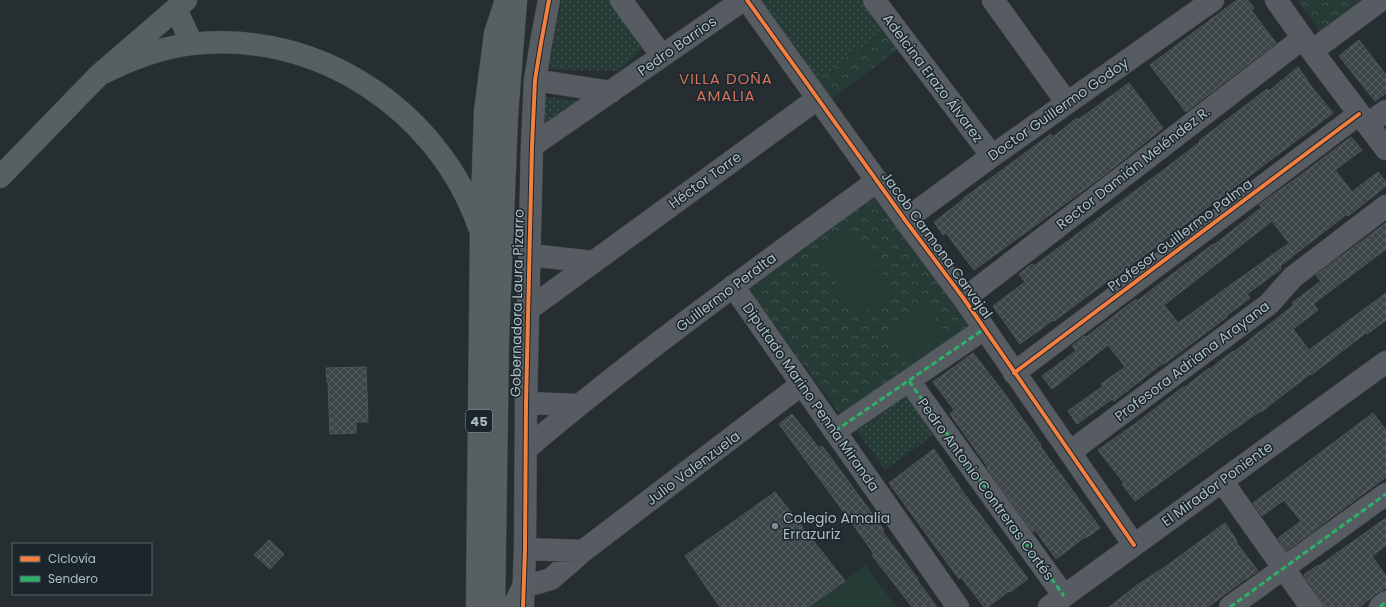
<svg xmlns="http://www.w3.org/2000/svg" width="1386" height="607" viewBox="0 0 1386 607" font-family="Poppins,sans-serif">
	<defs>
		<pattern id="grass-dots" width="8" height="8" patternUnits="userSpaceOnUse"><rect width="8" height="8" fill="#263a36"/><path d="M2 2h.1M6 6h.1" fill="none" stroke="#435551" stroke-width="1.8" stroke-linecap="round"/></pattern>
		<pattern id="park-crowns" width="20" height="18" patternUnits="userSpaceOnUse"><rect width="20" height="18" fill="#263a36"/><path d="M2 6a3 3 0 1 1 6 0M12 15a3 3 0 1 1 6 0" fill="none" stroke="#435551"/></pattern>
		<pattern id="building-cross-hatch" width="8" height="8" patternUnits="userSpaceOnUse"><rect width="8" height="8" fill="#3e4549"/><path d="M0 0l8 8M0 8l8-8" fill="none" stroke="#575e62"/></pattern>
	</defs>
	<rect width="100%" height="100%" fill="#262e32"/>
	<path fill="url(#grass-dots)" d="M562,0H611L642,49L619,71L549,69L552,48Z
		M761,0H863L899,48L829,101L757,2Z
		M545,97L583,101L542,132Z
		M908,394L936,433L885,470L857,431Z"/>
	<path fill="url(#park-crowns)" d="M1297,0H1364L1321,32Z
		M885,29L899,48L829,101L815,82Z
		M877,195L972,326L842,417L747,287Z"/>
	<path fill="#263a36" d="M850,228L894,289L859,315L815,253Z
		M925,305L946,334L906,364L884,334Z
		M866,565L896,607H808Z"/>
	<path fill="url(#building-cross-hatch)" stroke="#4e565a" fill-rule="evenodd" d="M1237,0H1248L1254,8L1251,10L1276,43L1186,112L1150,65Z
		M1359,40L1386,75V93L1375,101L1339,56Z
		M1298,67L1308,81H1307L1333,113L1106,284L1105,283L1054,321L1053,320L1020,344L993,306L1025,282L1019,274L1032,264L1034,266L1162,171L1200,142L1199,141L1229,118L1267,89L1269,91Z
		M1129,83L1163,128L1103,176L974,270L946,233L943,235L934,222L964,199V198L1051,134L1053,137L1077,118L1078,120Z
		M1351,137L1362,150L1335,170L1352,192L1378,172L1386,182V186L1348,216L1347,214L1325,231L1280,266L1281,269L1247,294L1250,298L1226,316L1227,317L1164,364L1163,363L1114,401L1112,399L1077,424L1068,411L1103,386L1101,384L1125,367L1108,345L1052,389L1042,376L1076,351L1072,346L1085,336L1086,337L1136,299L1137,301L1187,263V264L1213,244L1214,245L1262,207L1259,205L1298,177ZM1272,221L1289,243L1178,323L1164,305Z
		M1386,223V249L1313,304L1318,310L1293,329L1309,350L1386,293V320L1367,334V332L1311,375L1310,374L1261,412L1260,411L1235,429H1234L1135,501L1122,484L1124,483L1098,450L1135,424L1183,387L1184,388L1209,368L1210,369L1233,351L1234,352L1294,305L1292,303L1321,281L1316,275Z
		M973,353L1005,394L1041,445L1040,446L1100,528L1086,538L1085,537L1056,559L1035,530L1033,532L987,468L988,467L950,414L954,410L933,382Z
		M366,367L368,422H356V433L330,434L328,382H327L326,368Z
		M1373,413L1386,430V477L1286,551L1278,538L1301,521L1284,500L1262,516L1253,503Z
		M792,414L819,448L822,446L832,459L884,530L882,531L918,579L917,580L937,607H912L872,555L874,554L857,530L779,424Z
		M934,449L963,492L1028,579L1010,592L1009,591L988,607H984L961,577L959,579L889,483Z
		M775,492L845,581L808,607H720L685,556Z
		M1386,518V545L1372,556L1386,576V588L1378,592L1360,607H1323L1321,600L1304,575L1318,565L1319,566Z
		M1225,523L1237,541L1236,542L1258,571L1244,580L1208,607H1109L1140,583L1165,567Z
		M269,540L284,554L270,569L254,555Z"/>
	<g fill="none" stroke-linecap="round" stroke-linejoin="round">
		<g stroke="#444a4d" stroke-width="23">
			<path id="minor" d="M621,0L662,56
				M747,0L905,220L964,299L1134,545
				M874,0L992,156
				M993,0L1067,103
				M1276,0L1312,51L1386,149
				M1312,51L1381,0
				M535,80L611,92
				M1368,124L1386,111
				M532,146L743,0
				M905,220L992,156L1213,0
				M530,255L593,262
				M733,286L958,607
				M964,299L1303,38
				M529,309L817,99
				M1014,373L1359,114
				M909,381L1064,596
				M526,403L578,405
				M835,431L984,329
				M526,449C638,354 758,268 877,181
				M1070,452L1269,304L1293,277L1386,206
				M1222,481L1311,607
				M525,549L583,551
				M523,587L551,579L583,551L802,384
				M523,605L525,549L526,403L532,146L535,80L541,43L549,0
				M1049,607L1386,362
				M1230,607L1386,494
				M1380,607L1386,602"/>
		</g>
		<g stroke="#434b4f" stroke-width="23">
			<path id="major" d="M176,9L192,44
				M99,75C128,60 158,48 191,44C316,29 438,109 479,227
				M0,177L99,75L186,0
				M477,607L481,235L485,112L495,34L506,0
				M494,607L498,338L507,115L516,0
				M513,607L523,587"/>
		</g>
		<use href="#minor" stroke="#565c61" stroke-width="22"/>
		<use href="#major" stroke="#585f62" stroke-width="22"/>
		<path stroke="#2db169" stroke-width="3" stroke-dasharray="6 3" stroke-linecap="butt" d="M909,381L1064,596
			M835,431L984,329
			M1230,607L1386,494
			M1380,607L1386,602"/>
		<g stroke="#1a262c" stroke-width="6">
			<path id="cycleway" d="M747,0L905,220L964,299L1134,545
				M1014,373L1359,114
				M523,607L525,549L526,403L532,146L535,80L541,43L549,0"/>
		</g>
		<use href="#cycleway" stroke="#f27e40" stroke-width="4"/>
	</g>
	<circle fill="#7f8b91" stroke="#1a262c" stroke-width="1.5" cx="775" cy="526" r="4"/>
	<g text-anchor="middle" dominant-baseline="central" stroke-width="3" stroke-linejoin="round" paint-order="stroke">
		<rect fill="#1a262c" stroke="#829096" stroke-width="1" x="466" y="410" width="26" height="22" rx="3"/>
		<g font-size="13" font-weight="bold" fill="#afbdc4">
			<text x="479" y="421">45</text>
		</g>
		<g font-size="14" fill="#afbdc4" stroke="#1a262c">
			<text transform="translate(677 46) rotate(-35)">Pedro Barrios</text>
			<text transform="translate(933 78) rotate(53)">Adelcina Erazo Álvarez</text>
			<text transform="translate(1058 109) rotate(-35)">Doctor Guillermo Godoy</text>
			<text transform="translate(1133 168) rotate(-38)">Rector Damián Meléndez R.</text>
			<text transform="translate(705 180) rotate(-36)">Héctor Torre</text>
			<text transform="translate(1180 235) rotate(-37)">Profesor Guillermo Palma</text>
			<text transform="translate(937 245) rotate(54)">Jacob Carmona Carvajal</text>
			<text transform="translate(726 292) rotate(-37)">Guillermo Peralta</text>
			<text transform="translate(517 303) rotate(-89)">Gobernadora Laura Pizarro</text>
			<text transform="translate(1192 361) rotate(-37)">Profesora Adriana Arayana</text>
			<text transform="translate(811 397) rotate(55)">Diputado Marino Penna Miranda</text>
			<text transform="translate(693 468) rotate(-37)">Julio Valenzuela</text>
			<text transform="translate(1217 484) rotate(-36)">El Mirador Poniente</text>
			<text transform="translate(986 489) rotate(54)">Pedro Antonio Contreras Cortés</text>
		</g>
		<g font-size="14" fill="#afbdc4" stroke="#1a262c" text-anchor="start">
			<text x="783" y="518">Colegio Amalia<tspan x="783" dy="16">Errazuriz</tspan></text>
		</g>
		<g font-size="15" letter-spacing="1" fill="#d1725d" stroke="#1a262c">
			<text x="726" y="78">VILLA DOÑA<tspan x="726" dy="17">AMALIA</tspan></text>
		</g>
	</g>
	<rect x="12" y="543" width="140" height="52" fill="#1a262c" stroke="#566269"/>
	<rect x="20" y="556" width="20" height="6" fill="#f27e40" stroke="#566269"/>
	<text x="48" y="563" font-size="12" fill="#afbdc4">Ciclovía</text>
	<rect x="20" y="576" width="20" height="6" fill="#2db169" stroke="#566269"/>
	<text x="48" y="583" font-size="12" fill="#afbdc4">Sendero</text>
</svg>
